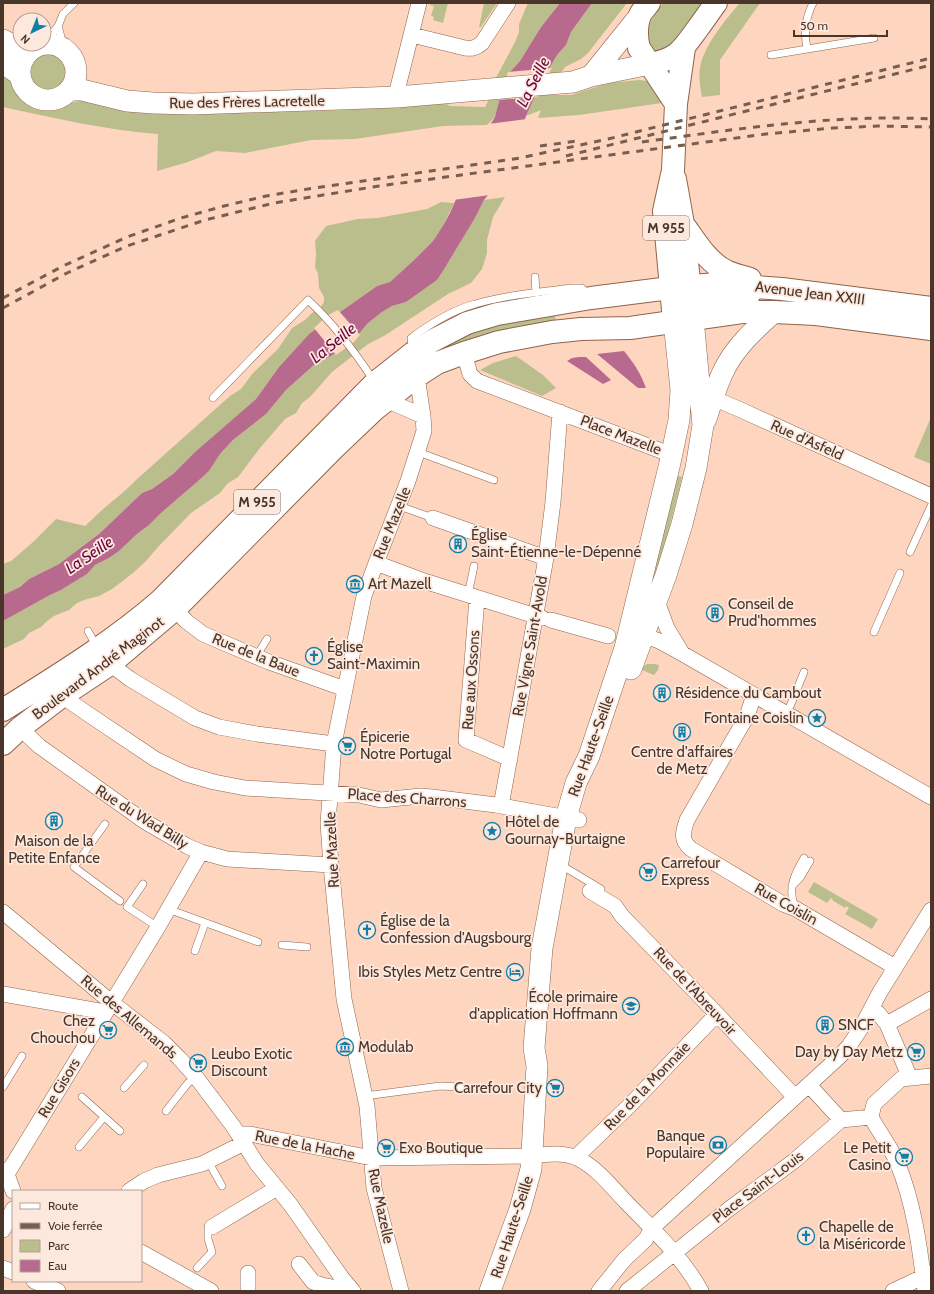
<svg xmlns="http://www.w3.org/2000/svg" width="934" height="1294" viewBox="0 0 934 1294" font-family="Cabin,sans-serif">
	<rect width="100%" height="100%" fill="#fed6c0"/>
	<path fill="#babe8c" d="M431,3H448L443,23L433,20L434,17L431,16L434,6L430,5Z
		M484,3H497L481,27H479Z
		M528,3H560L541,27L520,61L509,73L495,117L487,125L443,126L355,139L311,140L245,153L216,151L188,162L157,171L158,134C106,130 54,118 3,107V77H14L20,92L25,98L32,104L42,107H52L83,100L272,112L345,110L393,106L437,99L450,106L485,107L491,95L490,89L515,42L519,32V24Z
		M592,3H627L588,53L581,59L565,67L557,79L550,95H571L608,83L639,80L647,81L652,84L660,96L662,103L579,115L538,118L541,110L526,116L543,79L557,55L566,45L571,32Z
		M663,3H703L670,46L660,54L649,50L647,30L651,20Z
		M740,3H760L720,60V95L702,97C700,86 698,73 701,63C707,42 726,19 740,3Z
		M31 72a18 18 0 1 1 36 0a18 18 0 1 1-36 0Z
		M505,197L493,217L487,240V253L482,269L471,283L448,294L384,336L368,344L332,372L310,397L302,403L296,413L285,419L260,448L238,477L227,484L220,493L191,513L158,547L146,561L133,573L112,589L99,596L84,600L77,603L69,610L54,616L46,622L41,627L29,633L24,639L3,649V621L50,595L61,590L87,574L95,565L109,558L119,551L137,534L149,525L161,513L197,482L209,471L220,454L233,440L266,414L286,390L315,364L331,356L352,342L368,323L382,312L392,306L406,302L437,280L443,271L475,218L484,200Z
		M441,202L454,203L444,224L433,241L414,260L390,282L377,286L309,334L279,367L256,399L195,452L173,474L152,489L142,493L99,534L59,564L29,579L20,587L3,595V564L11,561L32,543L56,519L85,526C91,521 95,516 101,511C113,500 125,492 136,480L230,396L241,389L253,373L278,349L292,328L305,320L317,308H320L324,302V297L319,288L318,274L315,267L316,254L315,241L326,226L358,219L378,218L427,209Z
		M555,314L556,323L445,350L441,346L484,327Z
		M516,356L543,375L556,388L542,396L480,370L493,363Z
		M931,417V464L914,457Z
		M672,474L682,477L664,549L644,619Z
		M647,664H654L659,665L658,670L654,675L642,670L643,667Z
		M814,882L878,919L872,929L845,914L849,908L846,906L845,908L832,900L833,899L831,898L827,903L808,892Z"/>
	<path fill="#b76a8e" d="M560,3H592L571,32L566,45L557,55L543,79L526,116L523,125L506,153L493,189L484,200L475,218L443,271L437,280L406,302L392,306L382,312L368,323L352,342L331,356L315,364L286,390L266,414L233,440L220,454L209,471L197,482L161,513L149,525L137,534L119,551L109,558L95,565L87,574L61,590L50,595L3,621V595L20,587L29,579L59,564L99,534L142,493L152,489L173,474L195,452L256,399L279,367L309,334L377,286L390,282L414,260L433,241L444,224L450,213L484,135L495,117L503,87L509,73L520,61L541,27Z
		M624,351C634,363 641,374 646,388H638L597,354Z
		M579,357H586L611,380L603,384L567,361L572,358Z"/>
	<path fill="#fed6c0" d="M552,68L545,80L537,97L498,100L501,86L506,79L508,72Z
		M527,119L516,145L508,154L502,167L500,176L497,179L495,190L490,195L453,200L488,124Z
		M338,310L360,335L353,343L336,355L314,328L328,315Z"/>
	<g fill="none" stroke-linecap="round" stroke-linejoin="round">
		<g stroke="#8f644b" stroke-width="8">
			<path id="lane" d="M59,24L63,14L74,3
				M58,26L64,48
				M44,44L58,26
				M807,49C804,32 805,19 813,3
				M771,55L874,38
				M535,277L536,293
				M413,350L411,338C430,324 452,310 475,304C506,295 540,292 572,288H582L588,295
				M213,398L308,300C334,324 355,352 374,381
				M418,452L494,480
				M399,506L433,518
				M910,552L931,506
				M468,595L474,566
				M88,631L97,647
				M874,632L900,573
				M256,657L267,639
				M786,713L791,704L804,672
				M105,824L74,867L120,901
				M559,866L566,868L601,889
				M143,884L127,907L158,927
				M792,886L800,878L810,861
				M795,907C787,889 795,873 804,858
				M168,909L258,942
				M282,945L307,947
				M195,951L205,923
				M3,1087L22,1056
				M124,1088L144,1065
				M365,1096L440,1086L461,1087
				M82,1097L120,1131
				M166,1111L188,1083L196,1077
				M79,1147L104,1117
				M208,1161L222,1186
				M197,1268L212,1252L208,1239V1230L212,1227"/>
		</g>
		<g stroke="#8f644b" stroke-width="16">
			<path id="street" d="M412,35L465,48C472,49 476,48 482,43L508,3
				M397,97L398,87L419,3
				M464,353L470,374L477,381L672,455
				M703,395L713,398L741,410L931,496
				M386,400L423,416
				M433,518L546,558
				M376,563L424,581L542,618
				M477,598L466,740L510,759
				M657,601L667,628L682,653
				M175,609L186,621L203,634L269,662L345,689
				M551,620L608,636
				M635,632L659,641L683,654L931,797
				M110,664L130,679L195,718L219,727L257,734L334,744
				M754,695L747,716L687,820C683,832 680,840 691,849L783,904L796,909L895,967
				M62,696L88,714L155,759L186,774L214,782L245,788L359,795L381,800L421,796L432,797L496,805L579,820
				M20,728L39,746L144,821L187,846L201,852L227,859L331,865
				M501,806L546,558L553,502L560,412
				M590,891L615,906L622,916L715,1012L795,1097
				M3,912L111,1002L164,1043L179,1058L196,1077L233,1126L257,1164L290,1204L342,1278L353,1291
				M3,994L105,1012
				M871,1009L878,1013L887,1024L910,1078
				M887,1024L931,999
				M809,1085L841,1120
				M871,1117C879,1132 890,1146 897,1162C914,1203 920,1248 925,1291
				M871,1117L874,1104L901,1079L931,1076
				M238,1134H250L372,1158L532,1156C547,1154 563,1152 577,1158C596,1167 611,1186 625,1201C652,1229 682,1256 701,1291
				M576,1157L632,1103L717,1014
				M3,1170L7,1174L13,1191
				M7,1174L158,927L201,852
				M129,1191L144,1181L158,1175L202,1164L244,1143
				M212,1227L272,1191L276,1187
				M3,1230L13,1209
				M141,1252L211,1291
				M299,1264L313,1282L322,1285L353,1291
				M3,1268L13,1272
				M248,1273V1291
				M34,1281L58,1291
				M401,1291L374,1188L367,1106L344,999L331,865L328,823L334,744L364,596L376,563L408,481L424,431L423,416L417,376
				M599,1291L624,1260L646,1239L651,1229L839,1057L849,1046L861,1028L880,992L931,910
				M627,1291L729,1209L794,1161L841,1120L871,1117
				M893,1291L931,1273"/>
		</g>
		<g stroke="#8f644b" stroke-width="22">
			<path id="secondary" d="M3,40L16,47L31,50
				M20 72a28 28 0 1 1 56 0a28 28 0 1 1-56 0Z
				M3,63L20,75
				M591,76L641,14
				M69,90H82L127,101L153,103L193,104L397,97L573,82L591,76L650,64
				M706,419C711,403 716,387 723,372C734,348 754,330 774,312
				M631,669L666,575L682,524L696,468L703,425L693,319
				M490,1291L520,1209L531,1169L537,1066L534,1048L542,948L566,818L576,783L589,756L625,648L669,467L679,420L681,390L674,321"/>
		</g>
		<g stroke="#8f644b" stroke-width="24">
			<path id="primary" d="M649,3C647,6 643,10 641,13C636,23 636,38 639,48L676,104
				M650,64C678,59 682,50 698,28C704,20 710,11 716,3
				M675,179L683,224L693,319
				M683,224C695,240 707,262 726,271C733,275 742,276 750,279
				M680,314L685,308L691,305L749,295
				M674,321L664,211L673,170L676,104L684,48
				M3,710C57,676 113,642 161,600L375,383L413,353L432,341L467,323L497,314L591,298L670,288L716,284L782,289L931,308
				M3,744L20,728L62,696L110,664L175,609L334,448L375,409L417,376L437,363L464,353L499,342L552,332L581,329L630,328L742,312H774L816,314L931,329"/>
		</g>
		<use href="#lane" stroke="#fff" stroke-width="7"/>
		<use href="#street" stroke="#fff" stroke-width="15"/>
		<use href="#secondary" stroke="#fff" stroke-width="21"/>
		<use href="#primary" stroke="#fff" stroke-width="22"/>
		<path stroke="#785e51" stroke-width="3" stroke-dasharray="7 7" stroke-linecap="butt" d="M642,142C737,129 834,114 931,119
			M540,146L577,141
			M566,156L931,65
			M3,298L63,266L127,237L181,218L224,206L266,196L308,189L520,158L608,139L931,58
			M3,308L67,273L127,246L205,220L274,203L379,186L766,134L833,128L879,126L931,127"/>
	</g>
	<defs>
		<g id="building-ring" transform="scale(0.9)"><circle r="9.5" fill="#fde8dd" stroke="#137ea7" stroke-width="1.5"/><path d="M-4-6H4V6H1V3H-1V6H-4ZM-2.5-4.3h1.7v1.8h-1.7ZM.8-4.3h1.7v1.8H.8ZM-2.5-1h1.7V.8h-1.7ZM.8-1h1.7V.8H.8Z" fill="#137ea7"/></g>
		<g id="museum-ring" transform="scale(0.9)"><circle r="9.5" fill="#fde8dd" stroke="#137ea7" stroke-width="1.5"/><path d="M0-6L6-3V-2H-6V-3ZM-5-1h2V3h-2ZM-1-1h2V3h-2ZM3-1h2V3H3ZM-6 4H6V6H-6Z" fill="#137ea7"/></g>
		<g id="church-ring" transform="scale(0.9)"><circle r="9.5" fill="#fde8dd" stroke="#137ea7" stroke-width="1.5"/><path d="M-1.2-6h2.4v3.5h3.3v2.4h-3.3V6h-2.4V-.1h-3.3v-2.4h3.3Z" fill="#137ea7"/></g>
		<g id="sight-ring" transform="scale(0.9)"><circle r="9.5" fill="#fde8dd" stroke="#137ea7" stroke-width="1.5"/><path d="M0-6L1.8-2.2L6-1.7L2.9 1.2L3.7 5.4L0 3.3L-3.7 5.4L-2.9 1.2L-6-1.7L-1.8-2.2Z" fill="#137ea7"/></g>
		<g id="supermarket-ring" transform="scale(0.9)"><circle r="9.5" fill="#fde8dd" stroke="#137ea7" stroke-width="1.5"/><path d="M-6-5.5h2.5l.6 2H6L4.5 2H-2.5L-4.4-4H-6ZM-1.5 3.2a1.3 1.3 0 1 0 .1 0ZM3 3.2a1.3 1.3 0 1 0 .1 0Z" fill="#137ea7"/></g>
		<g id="hotel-ring" transform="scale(0.9)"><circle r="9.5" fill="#fde8dd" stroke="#137ea7" stroke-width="1.5"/><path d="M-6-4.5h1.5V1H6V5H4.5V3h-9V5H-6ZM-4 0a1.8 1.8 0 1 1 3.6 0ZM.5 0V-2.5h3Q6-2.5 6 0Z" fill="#137ea7"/></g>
		<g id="school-ring" transform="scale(0.9)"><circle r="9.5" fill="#fde8dd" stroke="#137ea7" stroke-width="1.5"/><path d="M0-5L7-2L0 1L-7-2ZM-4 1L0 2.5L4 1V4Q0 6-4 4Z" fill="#137ea7"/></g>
		<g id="bank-ring" transform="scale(0.9)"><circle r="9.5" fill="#fde8dd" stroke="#137ea7" stroke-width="1.5"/><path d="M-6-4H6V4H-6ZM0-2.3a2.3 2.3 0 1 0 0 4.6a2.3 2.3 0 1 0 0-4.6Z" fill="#137ea7"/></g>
	</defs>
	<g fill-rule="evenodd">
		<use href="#building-ring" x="458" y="544"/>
		<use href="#museum-ring" x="355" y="584"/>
		<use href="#building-ring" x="715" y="613"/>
		<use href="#church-ring" x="314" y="656"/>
		<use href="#building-ring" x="662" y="693"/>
		<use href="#sight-ring" x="817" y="718"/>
		<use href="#building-ring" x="682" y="732"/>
		<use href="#supermarket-ring" x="347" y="746"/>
		<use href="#building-ring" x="54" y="821"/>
		<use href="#sight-ring" x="492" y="831"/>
		<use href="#supermarket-ring" x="648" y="872"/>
		<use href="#church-ring" x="367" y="930"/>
		<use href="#hotel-ring" x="515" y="972"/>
		<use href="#school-ring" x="631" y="1006"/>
		<use href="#building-ring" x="825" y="1025"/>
		<use href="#supermarket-ring" x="108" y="1030"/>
		<use href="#museum-ring" x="345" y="1047"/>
		<use href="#supermarket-ring" x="916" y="1052"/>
		<use href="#supermarket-ring" x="198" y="1063"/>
		<use href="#supermarket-ring" x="555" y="1088"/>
		<use href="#bank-ring" x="718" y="1145"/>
		<use href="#supermarket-ring" x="386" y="1148"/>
		<use href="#supermarket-ring" x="904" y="1157"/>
		<use href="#church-ring" x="806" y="1236"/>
	</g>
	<g text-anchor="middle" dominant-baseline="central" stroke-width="3.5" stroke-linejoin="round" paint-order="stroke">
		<g fill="#fde8dd" stroke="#7f6b60" stroke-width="1">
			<rect x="643" y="216" width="46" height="24" rx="3"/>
			<rect x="234" y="490" width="46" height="24" rx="3"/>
		</g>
		<g font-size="14" font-weight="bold" fill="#49352a">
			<text x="666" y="228">M 955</text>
			<text x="257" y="502">M 955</text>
		</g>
		<g font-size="15" fill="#49352a" stroke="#fde8dd">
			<text transform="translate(247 102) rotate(-1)">Rue des Frères Lacretelle</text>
			<text transform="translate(810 293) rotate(7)">Avenue Jean XXIII</text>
			<text transform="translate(621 435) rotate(21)">Place Mazelle</text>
			<text transform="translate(807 440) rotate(24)">Rue d'Asfeld</text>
			<text transform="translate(392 523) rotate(-68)">Rue Mazelle</text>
			<text transform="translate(530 646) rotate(-80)">Rue Vigne Saint-Avold</text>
			<text transform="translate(256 655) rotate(22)">Rue de la Baue</text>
			<text transform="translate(98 668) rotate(-37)">Boulevard André Maginot</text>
			<text transform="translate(471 680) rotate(-86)">Rue aux Ossons</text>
			<text transform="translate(591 746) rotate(-70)">Rue Haute-Seille</text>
			<text transform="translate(407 798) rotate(4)">Place des Charrons</text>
			<text transform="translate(142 817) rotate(32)">Rue du Wad Billy</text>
			<text transform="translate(332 850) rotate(-93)">Rue Mazelle</text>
			<text transform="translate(786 904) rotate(29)">Rue Coislin</text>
			<text transform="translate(695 991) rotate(47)">Rue de l'Abreuvoir</text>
			<text transform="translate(129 1017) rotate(40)">Rue des Allemands</text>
			<text transform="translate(647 1086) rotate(-46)">Rue de la Monnaie</text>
			<text transform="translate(59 1088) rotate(-59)">Rue Gisors</text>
			<text transform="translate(305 1145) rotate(11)">Rue de la Hache</text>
			<text transform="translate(758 1187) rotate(-37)">Place Saint-Louis</text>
			<text transform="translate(381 1206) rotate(78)">Rue Mazelle</text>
			<text transform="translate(512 1227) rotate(-72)">Rue Haute-Seille</text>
		</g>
		<g font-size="15" fill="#49352a" stroke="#fde8dd" text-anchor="start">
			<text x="471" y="535">Église<tspan x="471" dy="17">Saint-Étienne-le-Dépenné</tspan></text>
			<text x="368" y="584">Art Mazell</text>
			<text x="728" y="604">Conseil de<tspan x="728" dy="17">Prud'hommes</tspan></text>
			<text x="327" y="647">Église<tspan x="327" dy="17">Saint-Maximin</tspan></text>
			<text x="675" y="693">Résidence du Cambout</text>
			<text x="804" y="718" text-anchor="end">Fontaine Coislin</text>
			<text x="360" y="737">Épicerie<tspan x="360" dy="17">Notre Portugal</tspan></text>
			<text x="682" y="752" text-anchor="middle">Centre d'affaires<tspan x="682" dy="17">de Metz</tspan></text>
			<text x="505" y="822">Hôtel de<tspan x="505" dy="17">Gournay-Burtaigne</tspan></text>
			<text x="54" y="841" text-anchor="middle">Maison de la<tspan x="54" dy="17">Petite Enfance</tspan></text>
			<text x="661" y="863">Carrefour<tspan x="661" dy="17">Express</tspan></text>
			<text x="380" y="921">Église de la<tspan x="380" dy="17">Confession d'Augsbourg</tspan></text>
			<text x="502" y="972" text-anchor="end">Ibis Styles Metz Centre</text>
			<text x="618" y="997" text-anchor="end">École primaire<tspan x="618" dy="17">d'application Hoffmann</tspan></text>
			<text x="95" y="1021" text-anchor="end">Chez<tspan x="95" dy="17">Chouchou</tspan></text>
			<text x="838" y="1025">SNCF</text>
			<text x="358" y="1047">Modulab</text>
			<text x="903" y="1052" text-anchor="end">Day by Day Metz</text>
			<text x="211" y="1054">Leubo Exotic<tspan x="211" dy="17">Discount</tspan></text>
			<text x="542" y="1088" text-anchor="end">Carrefour City</text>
			<text x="705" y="1136" text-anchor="end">Banque<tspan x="705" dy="17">Populaire</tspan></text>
			<text x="399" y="1148">Exo Boutique</text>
			<text x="891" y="1148" text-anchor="end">Le Petit<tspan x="891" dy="17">Casino</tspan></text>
			<text x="819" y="1227">Chapelle de<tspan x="819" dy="17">la Miséricorde</tspan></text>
		</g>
		<g font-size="16" font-style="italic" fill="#690642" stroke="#fde8dd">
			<text transform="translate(533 82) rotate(-63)">La Seille</text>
			<text transform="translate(333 343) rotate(-39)">La Seille</text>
			<text transform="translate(89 555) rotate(-34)">La Seille</text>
		</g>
	</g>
	<rect width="934" height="1294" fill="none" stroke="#49352a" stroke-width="8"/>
	<rect x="12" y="1190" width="130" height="92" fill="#fde8dd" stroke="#b5a095"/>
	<rect x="20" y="1203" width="20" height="6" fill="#ffffff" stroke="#b5a095"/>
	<text x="48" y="1210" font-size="12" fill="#49352a">Route</text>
	<rect x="20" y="1223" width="20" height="6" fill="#785e51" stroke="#b5a095"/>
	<text x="48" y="1230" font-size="12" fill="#49352a">Voie ferrée</text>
	<rect x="20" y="1240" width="20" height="12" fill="#babe8c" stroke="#b5a095"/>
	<text x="48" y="1250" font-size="12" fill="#49352a">Parc</text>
	<rect x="20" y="1260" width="20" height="12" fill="#b76a8e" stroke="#b5a095"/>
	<text x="48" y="1270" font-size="12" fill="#49352a">Eau</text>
	<g transform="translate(32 32) rotate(223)"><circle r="19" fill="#fde8dd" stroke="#b5a095"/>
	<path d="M0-3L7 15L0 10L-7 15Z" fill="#137ea7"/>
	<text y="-6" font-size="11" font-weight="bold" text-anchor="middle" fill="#49352a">N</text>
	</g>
	<path d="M794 30v6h93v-6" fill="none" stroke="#49352a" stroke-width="2"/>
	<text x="800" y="30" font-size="12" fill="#49352a" stroke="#fde8dd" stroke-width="3" paint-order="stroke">50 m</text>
</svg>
